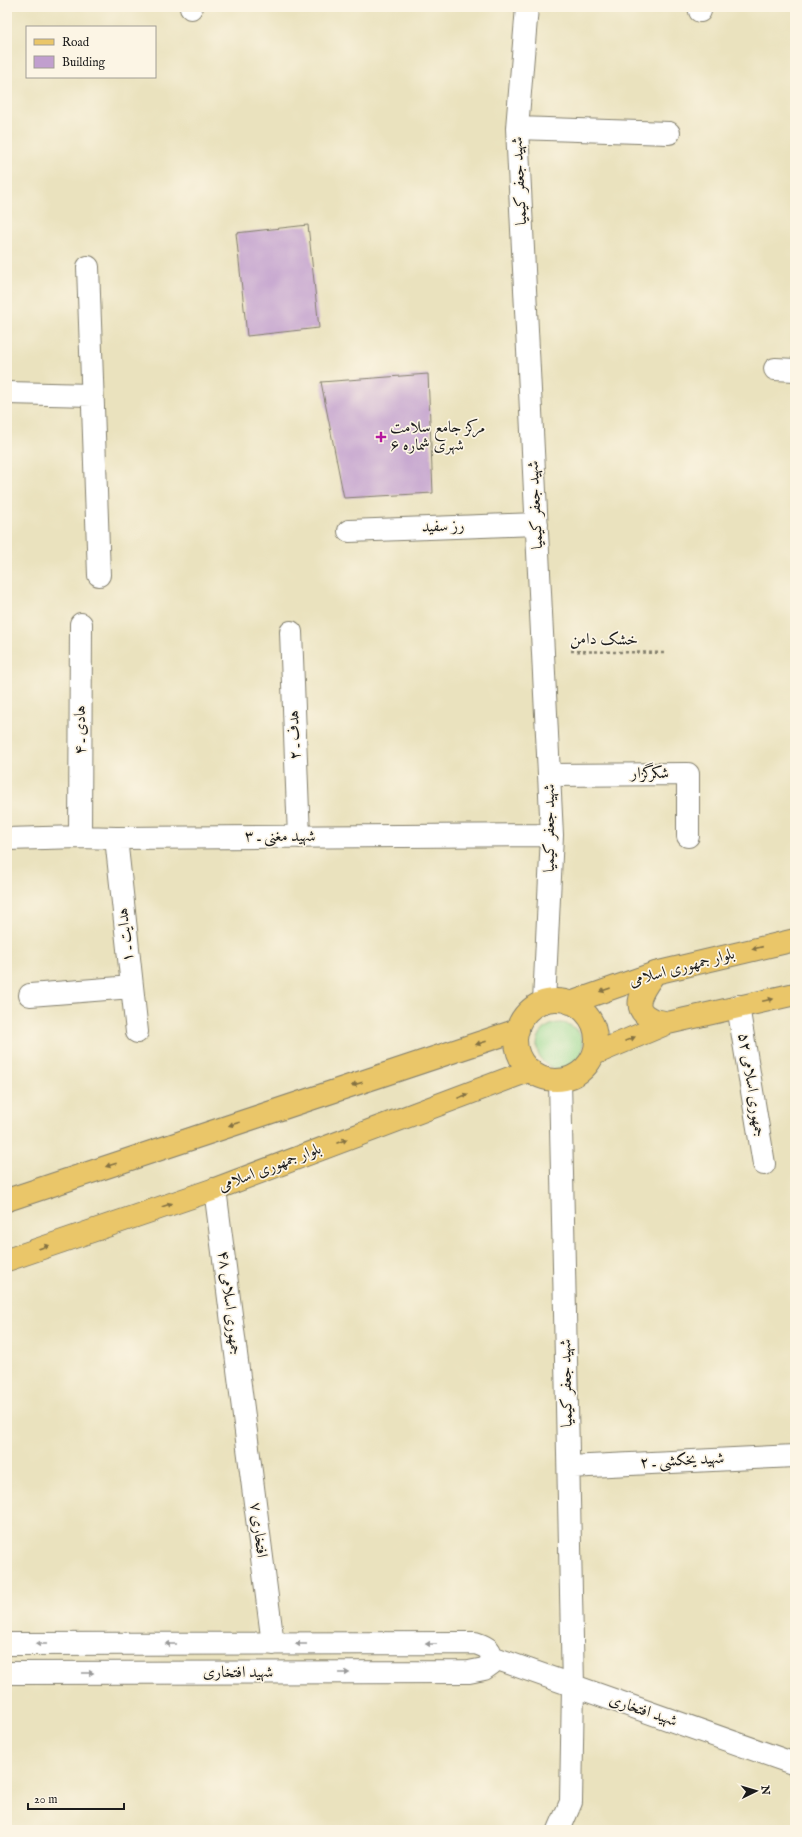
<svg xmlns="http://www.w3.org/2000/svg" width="802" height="1837" viewBox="0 0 802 1837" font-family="'IM FELL English',Amiri,serif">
	<rect width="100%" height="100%" fill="#fcf5e5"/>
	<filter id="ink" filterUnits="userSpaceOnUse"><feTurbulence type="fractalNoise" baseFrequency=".025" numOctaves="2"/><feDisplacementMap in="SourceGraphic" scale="8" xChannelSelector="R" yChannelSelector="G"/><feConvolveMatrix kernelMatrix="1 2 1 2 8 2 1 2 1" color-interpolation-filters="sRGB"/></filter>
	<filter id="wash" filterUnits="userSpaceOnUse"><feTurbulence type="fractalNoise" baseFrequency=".012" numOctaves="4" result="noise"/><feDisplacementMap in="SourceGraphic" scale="16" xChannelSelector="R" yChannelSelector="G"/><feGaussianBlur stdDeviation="0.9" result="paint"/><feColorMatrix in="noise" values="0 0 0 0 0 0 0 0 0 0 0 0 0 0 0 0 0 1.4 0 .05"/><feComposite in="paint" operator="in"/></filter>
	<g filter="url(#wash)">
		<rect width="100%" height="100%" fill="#eae2be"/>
		<path fill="#96d88f" stroke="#597a56" d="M537 1046a23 23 0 1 1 46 0a23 23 0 1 1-46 0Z"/>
		<g id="blocks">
			<path fill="#c19fce" d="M308,225L319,328L247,336L236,233Z
				M428,374L433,493L344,498L321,382Z"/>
		</g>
	</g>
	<g filter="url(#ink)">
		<use href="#blocks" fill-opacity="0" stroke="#837f6d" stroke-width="1"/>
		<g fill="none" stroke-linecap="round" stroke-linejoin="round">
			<g stroke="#837f6d" stroke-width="24">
				<path id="minor" d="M191,7V8
					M527,7L517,128L552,835L544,1002
					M699,7L700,11
					M517,128L669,133
					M88,267L99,575
					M775,369L795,370
					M7,393L92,395
					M349,531L537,524
					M291,632L299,837
					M549,775L688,774V836
					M80,837L81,624
					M116,838L137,1032
					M7,839L80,837L116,838L552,835
					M30,995L132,987
					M738,1006L764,1164
					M215,1189L273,1644
					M569,1467L795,1456
					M7,1644L475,1643C488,1647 493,1650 491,1664L484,1669L469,1672L7,1673
					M492,1657L795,1764
					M559,1830L571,1802L573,1686L560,1080"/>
			</g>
			<g stroke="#837f6d" stroke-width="24">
				<path id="major" d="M655,973C646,986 628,1007 650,1018C655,1021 663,1021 668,1023
					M516 1040a40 40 0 1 1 80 0a40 40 0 1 1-80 0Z
					M570,1003L655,973L795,940
					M594,1054L668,1023L795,994
					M7,1200L518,1030
					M7,1260L215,1189L531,1070"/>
			</g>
			<path stroke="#837f6d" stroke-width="2.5" stroke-dasharray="3 3" stroke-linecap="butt" d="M571,651L665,653"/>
			<use href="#minor" stroke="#fff" stroke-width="22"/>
			<use href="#major" stroke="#eac669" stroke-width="22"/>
		</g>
		<defs><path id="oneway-solid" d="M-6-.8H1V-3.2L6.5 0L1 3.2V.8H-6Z"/></defs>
		<g fill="#837142">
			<use href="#oneway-solid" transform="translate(757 948) rotate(167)"/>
			<use href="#oneway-solid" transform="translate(605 990) rotate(161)"/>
			<use href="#oneway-solid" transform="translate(768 1000) rotate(-12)"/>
			<use href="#oneway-solid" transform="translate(630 1039) rotate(-22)"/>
			<use href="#oneway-solid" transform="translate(481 1043) rotate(162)"/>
			<use href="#oneway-solid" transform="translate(357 1084) rotate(162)"/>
			<use href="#oneway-solid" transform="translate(463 1096) rotate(-21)"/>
			<use href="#oneway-solid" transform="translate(234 1124) rotate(162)"/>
			<use href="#oneway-solid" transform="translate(342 1141) rotate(-21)"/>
			<use href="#oneway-solid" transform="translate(111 1165) rotate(162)"/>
			<use href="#oneway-solid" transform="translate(167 1205) rotate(-19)"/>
			<use href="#oneway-solid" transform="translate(44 1247) rotate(-19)"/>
		</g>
		<g fill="#999">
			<use href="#oneway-solid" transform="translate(41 1644) rotate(180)"/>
			<use href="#oneway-solid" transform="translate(171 1644) rotate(180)"/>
			<use href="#oneway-solid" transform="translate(301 1644) rotate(180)"/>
			<use href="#oneway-solid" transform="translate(431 1644) rotate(180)"/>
			<use href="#oneway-solid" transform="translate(88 1673)"/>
			<use href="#oneway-solid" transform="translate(344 1673)"/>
		</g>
	</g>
	<path fill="#b5179e" stroke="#fcf5e5" stroke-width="1.5" d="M379 431h4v4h4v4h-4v4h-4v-4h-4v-4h4z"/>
	<g text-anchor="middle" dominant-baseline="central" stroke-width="3.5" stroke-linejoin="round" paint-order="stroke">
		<g font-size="16" fill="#1c1c1c" stroke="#fcf5e5">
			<text transform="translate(520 181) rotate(-93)">شهید جعفر کیمیا</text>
			<text transform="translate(536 505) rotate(-93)">شهید جعفر کیمیا</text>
			<text transform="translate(443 527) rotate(-2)">رز سفید</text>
			<text transform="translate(604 640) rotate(1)">خشک دامن</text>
			<text transform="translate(81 730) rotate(-90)">هادی ـ ۴</text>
			<text transform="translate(295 735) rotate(-92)">هدف ـ ۲</text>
			<text x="650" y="774">شکرگزار</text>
			<text transform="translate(550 828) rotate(-90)">شهید جعفر کیمیا</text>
			<text x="280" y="837">شهید مغنی ـ ۳</text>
			<text transform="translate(126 935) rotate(-96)">هدایت ـ ۱</text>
			<text transform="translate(682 968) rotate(-15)">بلوار جمهوری اسلامی</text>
			<text transform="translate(751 1085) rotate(81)">جمهوری اسلامی ۵۲</text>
			<text transform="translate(270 1168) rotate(-21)">بلوار جمهوری اسلامی</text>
			<text transform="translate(229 1303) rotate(83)">جمهوری اسلامی ۴۸</text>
			<text transform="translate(567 1383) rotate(-91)">شهید جعفر کیمیا</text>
			<text transform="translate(682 1461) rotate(-3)">شهید یخکشی ـ ۲</text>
			<text transform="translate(258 1530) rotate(83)">افتخاری ۷</text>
			<text x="238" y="1673">شهید افتخاری</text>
			<text transform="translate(643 1711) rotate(19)">شهید افتخاری</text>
		</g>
		<g font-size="16" fill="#1c1c1c" stroke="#fcf5e5" text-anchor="start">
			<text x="390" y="428">مرکز جامع سلامت<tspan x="390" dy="18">شهری شماره ۶</tspan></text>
		</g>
	</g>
	<rect width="802" height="1837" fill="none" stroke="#fcf5e5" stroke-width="24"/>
	<rect x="26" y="26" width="130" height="52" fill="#fcf5e5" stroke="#a29e95"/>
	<rect x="34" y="39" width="20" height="6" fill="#eac669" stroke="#a29e95"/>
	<text x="62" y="46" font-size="12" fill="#1c1c1c">Road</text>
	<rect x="34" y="56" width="20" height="12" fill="#c19fce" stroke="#a29e95"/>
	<text x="62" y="66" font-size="12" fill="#1c1c1c">Building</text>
	<g transform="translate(756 1791) rotate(85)" stroke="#fcf5e5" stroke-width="3" paint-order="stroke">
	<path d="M0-3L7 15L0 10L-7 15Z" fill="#1c1c1c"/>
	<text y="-6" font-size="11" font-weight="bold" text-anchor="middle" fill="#1c1c1c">N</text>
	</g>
	<path d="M28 1803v6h96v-6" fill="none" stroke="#1c1c1c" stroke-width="2"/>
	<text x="34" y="1803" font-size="12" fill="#1c1c1c" stroke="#fcf5e5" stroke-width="3" paint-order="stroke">20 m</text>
</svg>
